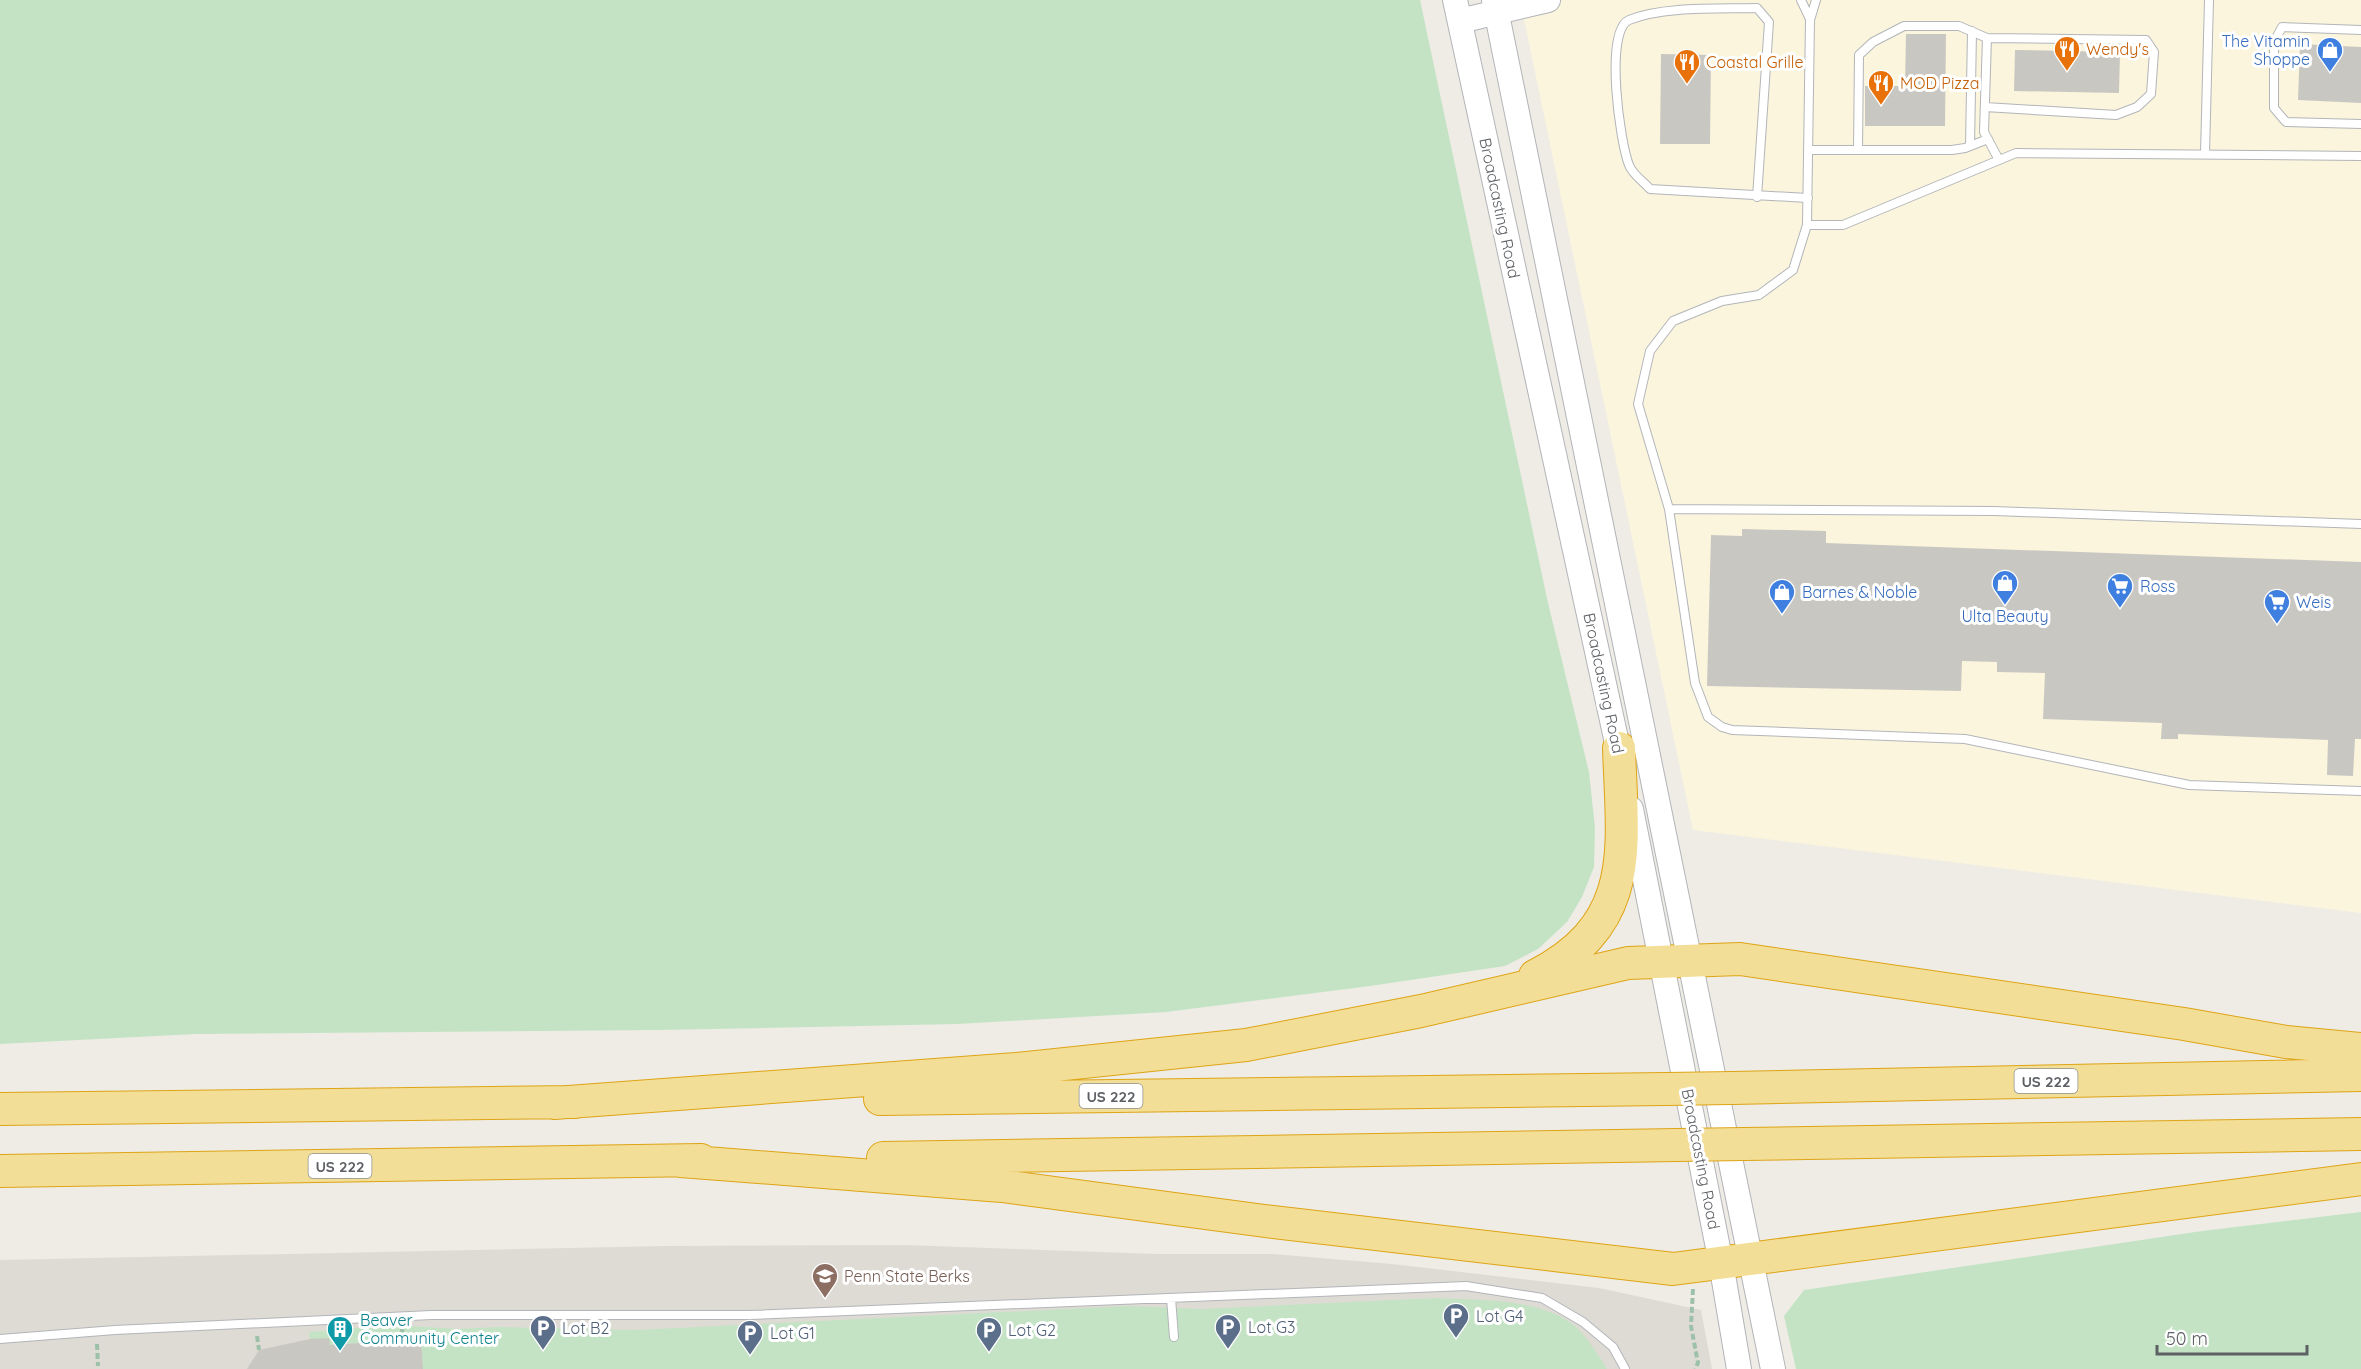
<svg xmlns="http://www.w3.org/2000/svg" width="2361" height="1369" viewBox="0 0 2361 1369" font-family="Quicksand,sans-serif">
	<rect width="100%" height="100%" fill="#eeece5"/>
	<path fill="#fbf5dd" d="M1520,0H2361V913L1693,830Z"/>
	<path fill="#dedbd4" d="M904,1245L1156,1254H1273L1392,1264L1599,1288L1701,1310L1712,1369H0V1260L665,1246Z"/>
	<path fill="#c4e3c5" d="M0,0H1420L1548,603L1589,772L1595,828L1594,867L1582,897L1567,922L1538,949L1505,966L1370,986L1166,1012L958,1024L659,1030L195,1034L0,1044Z
		M2361,1212V1369H1796L1784,1316L1804,1290L2202,1231Z
		M1436,1298C1479,1300 1542,1298 1576,1327C1587,1337 1599,1356 1607,1369H423L421,1339L330,1345L310,1339L309,1332L393,1325L459,1329L497,1327L636,1330L1128,1306L1201,1309Z"/>
	<path fill="#c9c7c2" d="M1906,34H1946L1945,126H1865V86H1905Z
		M2300,44L2361,47V103L2298,100Z
		M2015,50L2120,52L2119,93L2014,91Z
		M1661,54L1711,55L1710,144H1660Z
		M1742,529L1826,531V543L2361,562V739H2355L2353,776L2327,775L2328,740L2178,734V739H2161L2162,723L2043,719L2045,673L1997,672V662L1962,661L1961,691L1707,686L1711,535L1742,536Z
		M329,1338L330,1345L421,1339L423,1369H247L259,1350L310,1339Z"/>
	<g fill="none" stroke-linecap="round" stroke-linejoin="round">
		<g stroke="#b2b5b9" stroke-width="10">
			<path id="lane" d="M1801,0L1810,19
				M1816,0L1810,20L1807,225L1793,270L1759,295L1722,301L1673,321L1650,351L1638,404L1669,509L1695,683L1708,717L1722,727L1732,730L1965,739L2189,785L2361,791
				M2361,30L2282,27L2274,42V108L2286,122L2361,124
				M1987,38L1984,132L1999,160
				M1970,146L1972,31
				M1808,150H1952L1965,148L1988,139
				M1858,150L1859,55L1873,42L1904,26H1959L1987,38L2146,40L2154,52L2151,94L2137,107L2116,115L1985,107
				M2205,153L2209,0
				M1757,197L1769,22L1757,8C1719,9 1663,6 1629,20C1604,31 1620,143 1629,165C1632,174 1644,182 1650,189L1808,198
				M1807,225H1843L2016,153L2361,156
				M1669,509L1994,511L2361,524
				M1171,1298L1174,1337
				M0,1339L115,1330L431,1315H749L1466,1286L1542,1298L1583,1322L1613,1347L1625,1369"/>
		</g>
		<g stroke="#b2b4b9" stroke-width="26">
			<path id="secondary" d="M1455,0L1622,766
				M1494,0L1773,1369
				M1460,21L1548,0
				M1631,809L1721,1263L1739,1369"/>
		</g>
		<g stroke="#dea415" stroke-width="34">
			<path id="highway" d="M1535,976C1639,923 1622,846 1619,748
				M1732,1088L2361,1075
				M880,1099L1666,1089
				M555,1103L1016,1069L1246,1045L1421,1011L1628,963L1740,959L2184,1024L2286,1042L2361,1049
				M0,1109L575,1102
				M1744,1144L2361,1134
				M883,1158L1677,1145
				M681,1161L1002,1186L1265,1221L1673,1269L2361,1179
				M0,1171L701,1160"/>
		</g>
		<path stroke="#9cc1a8" stroke-width="4" stroke-dasharray="6 3" stroke-linecap="butt" d="M1693,1289L1691,1326L1698,1363L1695,1369
			M402,1329L403,1341
			M257,1336L259,1350
			M97,1344L98,1366"/>
		<use href="#lane" stroke="#fff" stroke-width="8"/>
		<use href="#secondary" stroke="#fff" stroke-width="24"/>
		<use href="#highway" stroke="#f3de97" stroke-width="32"/>
		<g stroke="#dea415" stroke-width="34" stroke-linecap="butt">
			<path id="highway-bridge" d="M1666,1089L1732,1088
				M1677,1145L1744,1144"/>
		</g>
		<use href="#highway-bridge" stroke="#f3de97" stroke-width="32"/>
	</g>
	<defs>
		<g id="restaurant-pin" transform="scale(1.35)"><path d="M0 17L-7.5 6A9.5 9.5 0 1 1 7.5 6Z" fill="#e8710a" stroke="#fff"/><path d="M-5-6h1v4h1v-4h1v4h1v-4h1v5L-1.5 .5V6h-2V.5L-5-1ZM5-6V6H3V1.5H1.5Q1.5-4 5-6Z" fill="#fff"/></g>
		<g id="shop-pin" transform="scale(1.35)"><path d="M0 17L-7.5 6A9.5 9.5 0 1 1 7.5 6Z" fill="#3f7fe0" stroke="#fff"/><path d="M-5-2.5h2.3a2.7 3.5 0 0 1 5.4 0H5L5.5 6h-11ZM-1.5-2.5h3a1.5 2.3 0 0 0-3 0Z" fill="#fff"/></g>
		<g id="supermarket-pin" transform="scale(1.35)"><path d="M0 17L-7.5 6A9.5 9.5 0 1 1 7.5 6Z" fill="#3f7fe0" stroke="#fff"/><path d="M-6-5.5h2.5l.6 2H6L4.5 2H-2.5L-4.4-4H-6ZM-1.5 3.2a1.3 1.3 0 1 0 .1 0ZM3 3.2a1.3 1.3 0 1 0 .1 0Z" fill="#fff"/></g>
		<g id="university-pin" transform="scale(1.35)"><path d="M0 17L-7.5 6A9.5 9.5 0 1 1 7.5 6Z" fill="#8d6e63" stroke="#fff"/><path d="M0-5L7-2L0 1L-7-2ZM-4 1L0 2.5L4 1V4Q0 6-4 4Z" fill="#fff"/></g>
		<g id="parking-pin" transform="scale(1.35)"><path d="M0 17L-7.5 6A9.5 9.5 0 1 1 7.5 6Z" fill="#5c6f8a" stroke="#fff"/><path d="M-3.5-5.5H1a3.5 3.5 0 0 1 0 7H-1V5.5H-3.5ZM-1-3.4V-.6H.8a1.4 1.4 0 0 0 0-2.8Z" fill="#fff"/></g>
		<g id="building-pin" transform="scale(1.35)"><path d="M0 17L-7.5 6A9.5 9.5 0 1 1 7.5 6Z" fill="#0f9aa8" stroke="#fff"/><path d="M-4-6H4V6H1V3H-1V6H-4ZM-2.5-4.3h1.7v1.8h-1.7ZM.8-4.3h1.7v1.8H.8ZM-2.5-1h1.7V.8h-1.7ZM.8-1h1.7V.8H.8Z" fill="#fff"/></g>
	</defs>
	<g fill-rule="evenodd">
		<use href="#restaurant-pin" x="2067" y="49"/>
		<use href="#shop-pin" x="2330" y="50"/>
		<use href="#restaurant-pin" x="1687" y="62"/>
		<use href="#restaurant-pin" x="1881" y="83"/>
		<use href="#shop-pin" x="2005" y="583"/>
		<use href="#supermarket-pin" x="2120" y="586"/>
		<use href="#shop-pin" x="1782" y="592"/>
		<use href="#supermarket-pin" x="2277" y="602"/>
		<use href="#university-pin" x="825" y="1276"/>
		<use href="#parking-pin" x="1456" y="1316"/>
		<use href="#parking-pin" x="1228" y="1327"/>
		<use href="#parking-pin" x="543" y="1328"/>
		<use href="#building-pin" x="340" y="1329"/>
		<use href="#parking-pin" x="989" y="1330"/>
		<use href="#parking-pin" x="750" y="1333"/>
	</g>
	<g text-anchor="middle" dominant-baseline="central" stroke-width="6" stroke-linejoin="round" paint-order="stroke">
		<g fill="#fff" stroke="#8e9092" stroke-width="1.5">
			<rect x="2014.5" y="1069" width="63" height="24" rx="4.5"/>
			<rect x="1079.5" y="1084" width="63" height="24" rx="4.5"/>
			<rect x="308.5" y="1154" width="63" height="24" rx="4.5"/>
		</g>
		<g font-size="15" font-weight="bold" fill="#5d6064">
			<text x="2046" y="1081">US 222</text>
			<text x="1111" y="1096">US 222</text>
			<text x="340" y="1166">US 222</text>
		</g>
		<g font-size="16" fill="#366cbe" stroke="#fff" text-anchor="start">
			<text x="2310" y="41" text-anchor="end">The Vitamin<tspan x="2310" dy="18">Shoppe</tspan></text>
			<text x="2140" y="586">Ross</text>
			<text x="1802" y="592">Barnes &amp; Noble</text>
			<text x="2296" y="602">Weis</text>
			<text x="2005" y="616" text-anchor="middle">Ulta Beauty</text>
		</g>
		<g font-size="16" fill="#c56008" stroke="#fff" text-anchor="start">
			<text x="2086" y="49">Wendy's</text>
			<text x="1706" y="62">Coastal Grille</text>
			<text x="1900" y="83">MOD Pizza</text>
		</g>
		<g font-size="16" fill="#5d6064" stroke="#fff">
			<text transform="translate(1500 208) rotate(78)">Broadcasting Road</text>
			<text transform="translate(1604 683) rotate(78)">Broadcasting Road</text>
			<text transform="translate(1701 1159) rotate(79)">Broadcasting Road</text>
		</g>
		<g font-size="16" fill="#785e54" stroke="#fff" text-anchor="start">
			<text x="844" y="1276">Penn State Berks</text>
		</g>
		<g font-size="16" fill="#4e5e75" stroke="#fff" text-anchor="start">
			<text x="1476" y="1316">Lot G4</text>
			<text x="1248" y="1327">Lot G3</text>
			<text x="562" y="1328">Lot B2</text>
			<text x="1008" y="1330">Lot G2</text>
			<text x="770" y="1333">Lot G1</text>
		</g>
		<g font-size="16" fill="#0d838f" stroke="#fff" text-anchor="start">
			<text x="360" y="1320">Beaver<tspan x="360" dy="18">Community Center</tspan></text>
		</g>
	</g>
	<path d="M2157 1345v9h150v-9" fill="none" stroke="#5d6064" stroke-width="3"/>
	<text x="2166" y="1345" font-size="18" fill="#5d6064" stroke="#ffffff" stroke-width="4.5" paint-order="stroke">50 m</text>
</svg>
